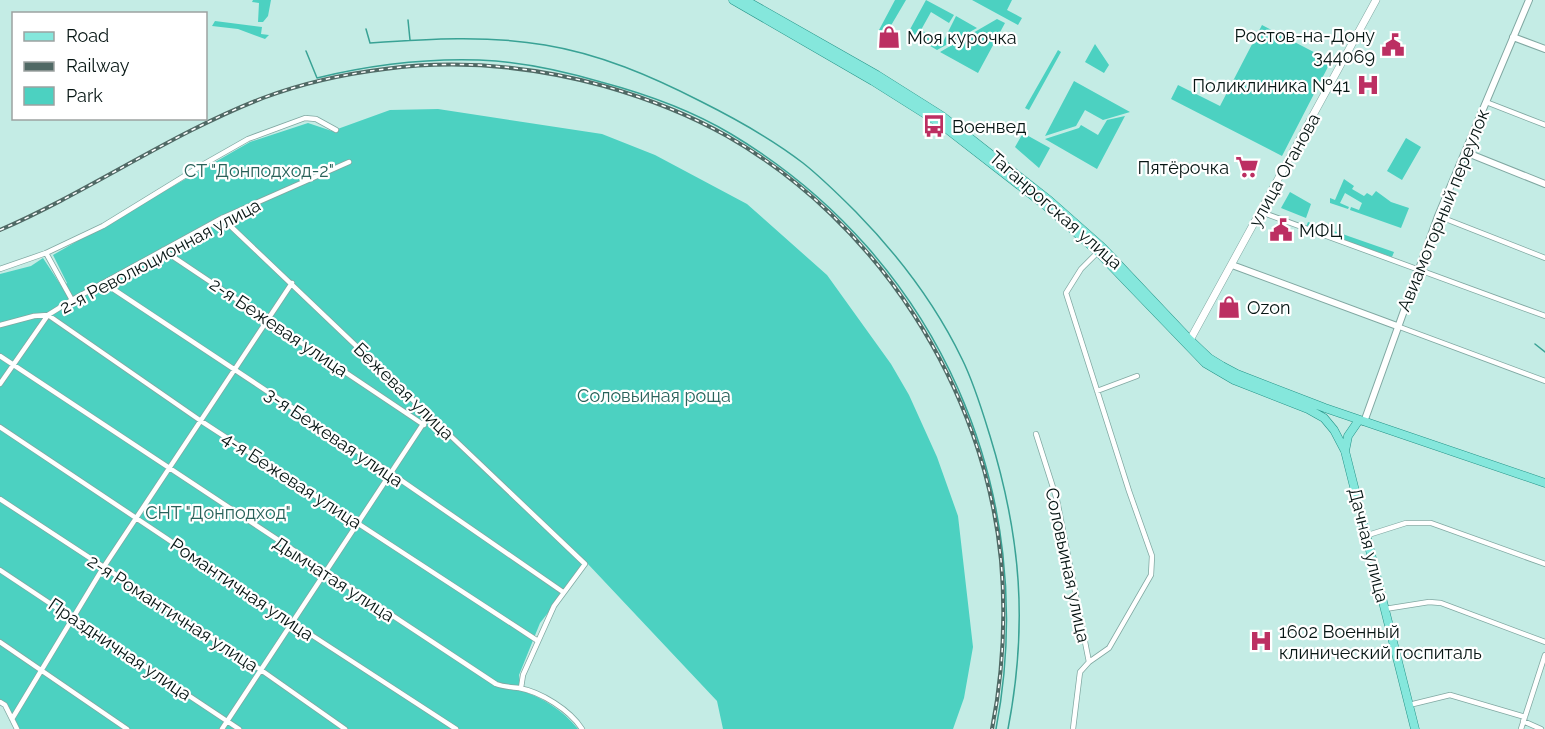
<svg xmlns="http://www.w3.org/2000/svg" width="1545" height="729" viewBox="0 0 1545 729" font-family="Raleway,sans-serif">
	<rect width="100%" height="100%" fill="#c4ece5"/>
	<path fill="#4cd1c1" d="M253,0H271L268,16L263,22H258L259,3L252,2Z
		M895,0H906L886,34L879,30Z
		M926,0L954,15L949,23L931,12L921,30L943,42L956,16L977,28L937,50L908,33Z
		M972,0H1012L1007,10L1022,18L1018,25Z
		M997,19L1005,23L978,73L940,52Z
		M215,21L262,27L261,34L269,35L265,39L238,29L212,26Z
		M1262,25L1331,61L1282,156L1171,99L1178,85L1220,106Z
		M1095,44L1109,65L1104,73L1085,62Z
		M1058,50L1061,52L1029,110L1025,108Z
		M1074,81L1130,112L1103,120L1085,110L1076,126L1045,136Z
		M438,109L602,134L655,155L747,204L827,275L891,364L909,395L937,457L958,516L973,647L964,698L953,729H723L717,701L587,563L540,623L519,675L520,690C543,698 563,710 578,729H14L8,709L0,704V274L31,266L43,258L62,287L67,283L53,255L250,142L308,123L332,131L390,110Z
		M1125,116L1097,169L1045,139L1079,128L1081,125L1098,135L1107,120Z
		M1023,133L1050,148L1039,168L1015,147Z
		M1406,138L1421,147L1402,180L1387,171Z
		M1344,179L1354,186L1352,189L1364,196L1367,193L1372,196L1376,191L1391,202L1409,208L1401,228L1350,210L1351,207L1359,210L1362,203L1345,193L1340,203L1349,207L1348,209L1330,203V198L1335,200Z
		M1290,192L1311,204L1306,218L1281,208Z
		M1308,222L1394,252L1392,257L1306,227Z"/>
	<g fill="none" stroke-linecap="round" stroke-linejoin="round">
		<path stroke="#39a295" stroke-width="1.5" d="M408,20L410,40
			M366,29L370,43C428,39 487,35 545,45C600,54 651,76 700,101C736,119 772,139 803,163C822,178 839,195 856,212C898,255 936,305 962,359C974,383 982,410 990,436C1021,537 1028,625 1008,729
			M306,51L317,78C375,64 436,57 496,61C531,64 567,72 601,82C646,94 691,110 731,134C939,258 1041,493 996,729
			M1535,344L1545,352"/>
		<g stroke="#81a8a2" stroke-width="6">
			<path id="minor" d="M1486,102L1545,125
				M1261,212L1545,316
				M1438,216L1545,258
				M222,218L585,564L554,606L523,675L521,688
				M163,250L424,425
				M46,253L72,300
				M0,269L46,253L103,226L204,164L248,139L305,118L316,119L336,130
				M104,283L392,474L563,592
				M0,325L34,316L48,315L72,300L222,218L349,162
				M1397,326L1545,381
				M0,356L496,684C504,687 510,687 519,688C541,692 570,710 582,729
				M0,384L48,315L201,421L538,641
				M1097,391L1137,376
				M0,427L293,623L456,729
				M1036,434L1057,500L1089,662L1080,672L1073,729
				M0,499L261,670L345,729
				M1365,536L1406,523H1431L1545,564
				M0,570L239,729
				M1385,609L1429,602L1441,603L1545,642
				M0,642L127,729
				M1089,662L1109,648L1151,575L1152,556L1129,491L1066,293L1081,269L1098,252
				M0,702L5,705L17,729
				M1409,705L1450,695L1525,717
				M12,719L103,568L292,283
				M1523,721L1541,729
				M222,729L429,415
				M1521,729L1545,655"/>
		</g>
		<g stroke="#81a8a2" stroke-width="8">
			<path id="tertiary" d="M1513,37L1545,49
				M1465,152L1545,184
				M1232,265L1397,326
				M1364,422L1438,216L1529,0"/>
		</g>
		<g stroke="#81a8a2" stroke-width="8">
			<path id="secondary" d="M1190,340L1376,0"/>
		</g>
		<g stroke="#249387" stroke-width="9">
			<path id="primary" d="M733,0L873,81L938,122L1046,206L1098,252L1205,363L1234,380L1308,409L1324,418L1334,430L1345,451L1415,729
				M745,0L877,75L942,116L1050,201L1102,247L1190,340L1209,358L1222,366L1237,374L1325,408L1545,483
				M1345,451L1348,436L1359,420"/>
		</g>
		<use href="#minor" stroke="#fff" stroke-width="4.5"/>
		<use href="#tertiary" stroke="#fff" stroke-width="6"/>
		<use href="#secondary" stroke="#fff" stroke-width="7"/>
		<use href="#primary" stroke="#85e7dc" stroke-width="8"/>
		<g stroke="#506965" stroke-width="4">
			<path id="rail" d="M0,230C90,191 172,133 263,98C303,83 344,74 385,69C460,59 531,66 604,86C646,98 688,114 727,136C878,222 984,387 1001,560C1006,617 1003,673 992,729"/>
		</g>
		<use href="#rail" stroke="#fff" stroke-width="1.5" stroke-dasharray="4.5" stroke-linecap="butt"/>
	</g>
	<defs>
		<g id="shop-bare" transform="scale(1.8)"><path d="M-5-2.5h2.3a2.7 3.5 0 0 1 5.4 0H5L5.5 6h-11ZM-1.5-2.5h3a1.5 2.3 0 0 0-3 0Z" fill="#bc2f62" stroke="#fff" stroke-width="2.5" paint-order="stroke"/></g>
		<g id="civic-bare" transform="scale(1.8)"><path d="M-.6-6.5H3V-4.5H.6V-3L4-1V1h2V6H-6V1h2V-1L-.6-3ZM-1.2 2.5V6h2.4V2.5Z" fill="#bc2f62" stroke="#fff" stroke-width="2.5" paint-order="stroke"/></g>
		<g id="hospital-bare" transform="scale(1.8)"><path d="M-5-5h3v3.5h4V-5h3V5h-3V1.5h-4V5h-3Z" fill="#bc2f62" stroke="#fff" stroke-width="2.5" paint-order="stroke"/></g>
		<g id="bus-bare" transform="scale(1.8)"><path d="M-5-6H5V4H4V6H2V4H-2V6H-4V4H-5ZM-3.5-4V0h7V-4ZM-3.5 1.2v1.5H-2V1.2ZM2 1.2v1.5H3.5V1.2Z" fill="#bc2f62" stroke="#fff" stroke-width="2.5" paint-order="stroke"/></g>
		<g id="supermarket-bare" transform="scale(1.8)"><path d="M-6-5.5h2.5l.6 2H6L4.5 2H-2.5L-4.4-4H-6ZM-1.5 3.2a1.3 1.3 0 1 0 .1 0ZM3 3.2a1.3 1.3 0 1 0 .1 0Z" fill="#bc2f62" stroke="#fff" stroke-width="2.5" paint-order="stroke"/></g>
	</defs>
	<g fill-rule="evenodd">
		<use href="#shop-bare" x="889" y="37"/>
		<use href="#civic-bare" x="1393" y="45"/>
		<use href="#hospital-bare" x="1368" y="85"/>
		<use href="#bus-bare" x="934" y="126"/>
		<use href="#supermarket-bare" x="1247" y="167"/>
		<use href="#civic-bare" x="1281" y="230"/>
		<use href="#shop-bare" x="1229" y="307"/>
		<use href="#hospital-bare" x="1261" y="641"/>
	</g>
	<g text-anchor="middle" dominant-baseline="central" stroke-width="4.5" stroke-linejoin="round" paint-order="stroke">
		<g font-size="18" fill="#071614" stroke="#fff" text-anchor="start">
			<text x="1375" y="35" text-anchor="end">Ростов-на-Дону<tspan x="1375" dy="21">344069</tspan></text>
			<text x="907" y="37">Моя курочка</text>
			<text x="1350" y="85" text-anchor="end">Поликлиника №41</text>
			<text x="952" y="126">Военвед</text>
			<text x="1229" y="167" text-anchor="end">Пятёрочка</text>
			<text x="1299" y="230">МФЦ</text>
			<text x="1247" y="307">Ozon</text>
			<text x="1279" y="631">1602 Военный<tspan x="1279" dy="21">клинический госпиталь</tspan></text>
		</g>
		<g font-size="18" fill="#29625a" stroke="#fff">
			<text x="259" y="170">СТ "Донподход-2"</text>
			<text x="654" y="395">Соловьиная роща</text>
			<text x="218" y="512">СНТ "Донподход"</text>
		</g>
		<g font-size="18" fill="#071614" stroke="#fff">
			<text transform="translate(1284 170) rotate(-61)">улица Оганова</text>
			<text transform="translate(1056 210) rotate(41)">Таганрогская улица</text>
			<text transform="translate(1443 210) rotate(-68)">Авиамоторный переулок</text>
			<text transform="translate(160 256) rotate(-28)">2-я Революционная улица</text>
			<text transform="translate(279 327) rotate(34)">2-я Бежевая улица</text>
			<text transform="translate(404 391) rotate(44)">Бежевая улица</text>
			<text transform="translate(334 437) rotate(34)">3-я Бежевая улица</text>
			<text transform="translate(292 480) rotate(33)">4-я Бежевая улица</text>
			<text transform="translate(1369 545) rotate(76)">Дачная улица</text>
			<text transform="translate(1068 565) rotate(78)">Соловьиная улица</text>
			<text transform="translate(334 579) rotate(33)">Дымчатая улица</text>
			<text transform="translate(242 589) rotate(34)">Романтичная улица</text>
			<text transform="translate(173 613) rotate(33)">2-я Романтичная улица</text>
			<text transform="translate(120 649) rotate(34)">Праздничная улица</text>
		</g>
	</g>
	<rect x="12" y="12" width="195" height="108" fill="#ffffff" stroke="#9ca2a1" stroke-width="1.5"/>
	<rect x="24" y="32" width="30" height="9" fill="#85e7dc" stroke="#9ca2a1" stroke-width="1.5"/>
	<text x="66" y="42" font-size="18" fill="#071614">Road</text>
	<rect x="24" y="62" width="30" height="9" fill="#506965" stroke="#9ca2a1" stroke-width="1.5"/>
	<text x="66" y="72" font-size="18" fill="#071614">Railway</text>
	<rect x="24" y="87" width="30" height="18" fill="#4cd1c1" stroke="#9ca2a1" stroke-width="1.5"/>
	<text x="66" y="102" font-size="18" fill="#071614">Park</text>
</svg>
